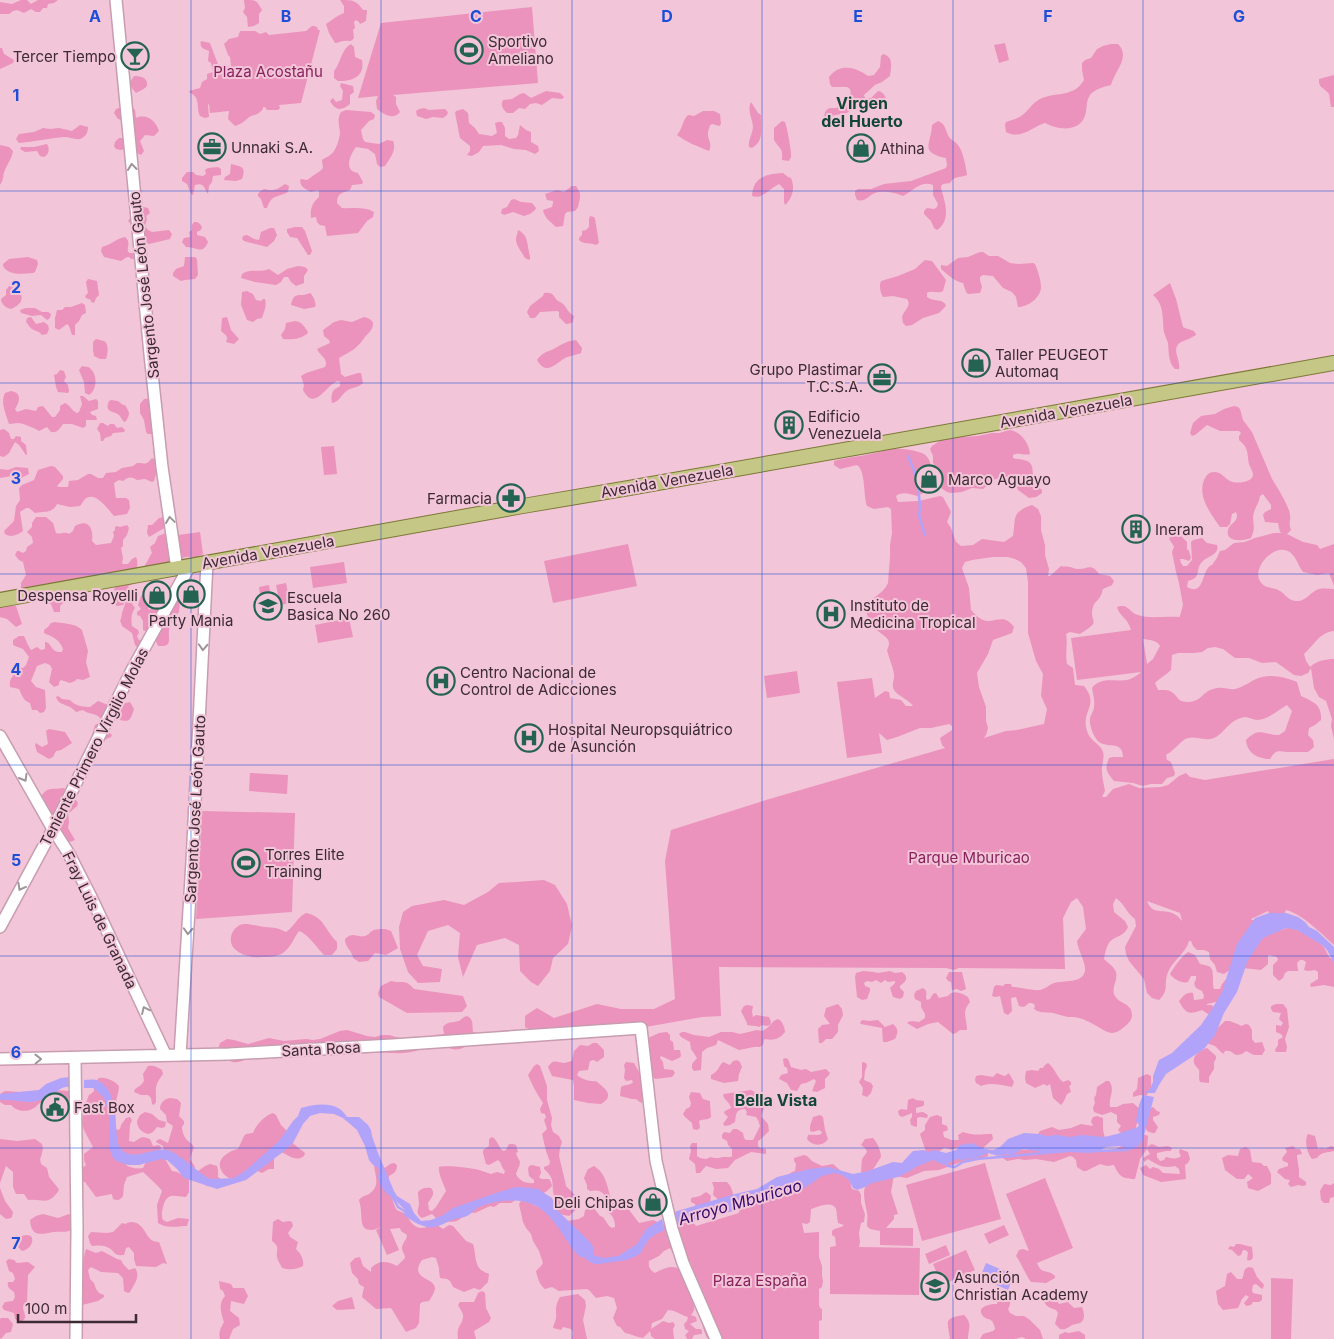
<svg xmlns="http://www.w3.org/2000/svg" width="1334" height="1339" viewBox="0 0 1334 1339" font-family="Inter,sans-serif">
	<rect width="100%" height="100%" fill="#f2c5d8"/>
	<path fill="#eb93bc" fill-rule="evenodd" d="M21,0H27L31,4L38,0H58L54,3L48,4L47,8H43L40,12H36L31,9L24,13L17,10L13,11L9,14H0V2L12,4Z
		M244,0C257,0 256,0 262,10L259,14V23L254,26L248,27L247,17L243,12L245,8Z
		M340,0C352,0 356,0 363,10H367L366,21L360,24L359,22L356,20L354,22L355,28L353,30L354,38C350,43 349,40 344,41C341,41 338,43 335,43L329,33L326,24C332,20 338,15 344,13V6Z
		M532,7L538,83L393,95L396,97V104L400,112C393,120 385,115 377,109L376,101L378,96L358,98L381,23Z
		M312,26H314L317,27L318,30H320L301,103L279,105L280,108L278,110H267L265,107H263V109C257,115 258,114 251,116C245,119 245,123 235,126L228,119L229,111L210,113L209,104L208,105L209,117L205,118L200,116C196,108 201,97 190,93L189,91L200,88L202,82L207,79V74L213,72L211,63L208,61L209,51C204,49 199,48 201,41L210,43L219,67L231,66L230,57L228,55L224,44L229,39L238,37L240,31H255L260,34L266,32L269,35L306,31Z
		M1005,43L1009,60L999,63L994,45Z
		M351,44L354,47L355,57L362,60C365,77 352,81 338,81L334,78V71C341,63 341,49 351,44Z
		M1111,44H1118C1131,57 1115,70 1111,85C1103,87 1095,89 1090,95C1085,102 1088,111 1084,118C1077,133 1056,129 1045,123C1032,127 1021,140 1006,132L1005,125L1006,122C1011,120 1017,119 1021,116C1029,111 1031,103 1042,98C1058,92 1074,97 1084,80L1082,70V63L1085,60L1091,58L1097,49L1103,46Z
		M0,48H2L4,54L14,60L13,63L0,69Z
		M883,54C894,57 891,67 890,76L882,82L875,85L864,95L865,98H871L878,91C886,92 889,103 883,107C877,110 867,105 862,104L855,106L847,113L824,117C825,114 824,112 828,109C831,107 833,109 836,108C845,105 853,98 850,89L847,87H832L830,84L829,77C840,63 855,67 868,76L874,75L880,67L881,56Z
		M1334,75V107H1331L1329,94C1325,88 1318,88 1319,79Z
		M134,76C139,76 148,77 147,85C146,89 139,91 136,93L131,87L130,82Z
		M341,83L353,86L354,92L350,95V104C341,111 336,111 330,101L333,98L336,102L342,100L343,91L340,86Z
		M546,91L560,93L564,97L562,99L552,98L542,105L536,103L530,104L525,109L519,108L513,113H507C503,109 500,106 503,100L512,99L520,94L524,93L531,98Z
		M751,102L758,113L761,115C760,127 765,141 752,148L749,147C748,139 753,134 753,126C752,118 747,110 751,102Z
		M129,105L135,110L136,118C147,113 156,121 159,131L154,136L145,135L140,141L144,151L141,155L126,148L121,150L116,149L114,146L115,142L119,138H124L131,134L134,126L127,121L118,119L114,113L116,109Z
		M424,108L429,110L445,109L448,112L447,115L443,118L433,117L426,119L417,116L416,111L419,109Z
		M463,109L468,113L469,123L475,128L479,134L492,136L497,133L495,123L498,122H502L505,128V136L509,139L516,138L518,135L520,125L526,130L531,132V142L538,146L539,151L535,154L526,150L514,149L501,145L483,146L479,152L472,156L467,155L470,151V146L460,138L455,113L456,111Z
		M346,110L371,112L375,115L374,119L369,121L361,130L363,139L365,142L379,144L387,140L393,141C397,150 390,158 385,166L380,167L377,164L375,154L368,149L356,147C350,155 343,171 358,173L363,182L362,184L352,185L350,190C342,193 337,193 337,203L342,208C353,209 363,206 374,212L373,217L367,221L358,233L327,236L325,226L320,225L317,222L316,217L311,218C310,209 312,203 319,197V191L317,190L311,192C306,189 301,188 300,181L301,179L307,180L320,171L323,168L322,160C326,157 331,156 334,151C337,147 340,137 340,132C339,124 337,119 341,112Z
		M703,111H714L720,114L721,124L719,126L713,124L710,125C710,126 708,131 708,132C707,140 713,143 709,151C697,146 688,143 677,135C683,128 682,121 688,115L694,116Z
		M782,121L785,122C787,127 792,153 791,157C791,158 789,159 789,161L782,160C783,147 780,150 774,140V128Z
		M938,121C946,124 945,130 949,137C951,140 955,141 958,145C963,151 966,167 967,175C960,178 955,175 950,183L943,184L941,186C941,192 943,193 944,199C947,210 948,223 937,230L934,228L931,221L924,214V211L927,208L934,209L937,207L938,204L933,195V185C921,180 913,191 903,196C897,193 882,190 875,193C867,196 867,202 857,200L855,195V191L858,189H871L884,184L911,181L946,168L947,165L946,158C919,152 931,145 932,125Z
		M80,125L88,127C88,132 86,137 80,139C75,140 69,137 64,137C49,138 34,142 19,143L16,139L19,134L34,132L43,128L50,129L59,128L72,131Z
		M47,144C50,149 49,154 44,157L40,156L37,151L25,152L20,149L21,147H34Z
		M0,145L9,147L13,151C12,158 8,163 5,170C2,176 5,177 0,185Z
		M231,164C243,167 246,167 242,179L236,181L224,180L225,177L230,174Z
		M218,167L221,169V175L213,176L212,182L209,186L208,194C204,189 205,182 195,185L193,195L191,194L187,184L182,181V178L187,172H193L196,175L203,176L206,174L205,170L208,168Z
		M783,173L788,177L791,178C795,187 793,198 785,205L784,202V189L779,184C770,188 762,200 752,196C753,177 766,174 783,173Z
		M285,184L289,186L288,192C277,198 272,194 267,208H264L261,199L258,196V194C265,186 265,191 273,190C277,190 282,186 285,184Z
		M572,186H576L580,193V198L578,207L575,211L567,212L565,214L563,226L556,227C551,222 544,218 543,210L552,207L553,203V201L547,200L545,194L557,190L564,192Z
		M514,199L521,202L532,203L536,208L535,210L530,214L524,216L513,212L504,215L501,213L502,209L507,207L511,200Z
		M143,207L148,208L150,213L146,216L147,219L145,226L148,230L152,232L169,230L172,234L170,239L149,244L143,242L134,227L128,221L130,218Z
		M590,216L594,217L595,219L599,243L596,245C590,242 584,245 579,240V238L582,235V231L586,230L589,227V219Z
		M194,222H197L200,224L202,227L201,230L197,232V235L205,237L208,242C202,256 196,246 186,247L182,242L184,238L190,237L189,232L192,230V225Z
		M295,227H302L305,231L312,251L310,255H308L297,238L290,237L287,232V229Z
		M270,228H274L277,235L274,241L267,247L244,241L242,239L243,236L247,235L254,239L259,240L261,232Z
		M518,230C529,235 527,246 530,256V259L529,260L525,258C522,252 516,246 516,239C516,236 518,233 518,230Z
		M125,237C131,242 127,245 128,252L130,253H135L136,256L134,259H131L129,257H127L121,261L104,257L101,251L102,247C111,245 117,238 125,237Z
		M980,252H983L989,256H998L1010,263L1019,264L1033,263L1035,264C1038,271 1041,280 1041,288C1040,298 1028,307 1018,307L1016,297L1012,292L1003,288L993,276L983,275L980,277V280L982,287L980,293L968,294L966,292L963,283C955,282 947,274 941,269V265L947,266L958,258L968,257Z
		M28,257L37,260L38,264L35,272L33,273C22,274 9,276 3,266V264L9,259Z
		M185,257H195L197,259L198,275L195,279L185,280L181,281L173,276V273L176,269L184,266Z
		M925,260L932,261L946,280L943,291C938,294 932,290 927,293V297C933,302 944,298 946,306L939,313L923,318L912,325L906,326L903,323L902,317C904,310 912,306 907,299L893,296L883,297C880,292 879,286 881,281L898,276L915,269Z
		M298,266L305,267L308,270L304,276V283L296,286L291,282L288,277H284L281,282L276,285L255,282L241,278L242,274C250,268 260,273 269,269L278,275L287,269Z
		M88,279L97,281L99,295L96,298L94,303L91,302V300L86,298L85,296L88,293L86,282Z
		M1170,283L1176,299L1183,327C1188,330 1195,329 1196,335C1191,338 1186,340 1181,342C1170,349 1181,359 1179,369H1175C1168,362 1169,353 1168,343C1167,340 1165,336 1164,332C1162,319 1165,305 1153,295Z
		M9,286C24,290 27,303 11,309C6,308 1,304 1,299L6,295V290Z
		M247,291L253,294L256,300L261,301L263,299H265C267,307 264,311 262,318L257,319L253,322L247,320L241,305L242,292Z
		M310,293C313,295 317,304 315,307L304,309L291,305C294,290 300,298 310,293Z
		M544,293C555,292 552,296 558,301C559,302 561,302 562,303C567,307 567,312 574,316L573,321L572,323L566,324L559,317V312L557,311L540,312L535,318H530L527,312L530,306L543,296Z
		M82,303L85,305L86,313L82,315L79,321L75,325V335H72L69,326L67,324L59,330L55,328V318L57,310H62L65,307H71Z
		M26,308H35L42,312H48L51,314L50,318L47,320L41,315L32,316L21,313L20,310Z
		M31,317L36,324L44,322L48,325L49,329L47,334L42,335C38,330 37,332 32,329C30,328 28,324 26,322L27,318Z
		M227,317L231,330L239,339L234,344L226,342C229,335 225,335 221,331L222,318Z
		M364,317C368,318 371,319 373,323C373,330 369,332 365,337C357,349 351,351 339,358L341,374L345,377L358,373H361L363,383C358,388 353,387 348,390C341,394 340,402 332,403C331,399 331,392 335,389C337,388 339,387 340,386V382L338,381C326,384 315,413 303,390L304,385L301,376L306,373L325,367C329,359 320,356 317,349L330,343L329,340L324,336L323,330L334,322L341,320L352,322Z
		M295,321C302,322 304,326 308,332L307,334C300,339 291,340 283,339L281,335L285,329L286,323Z
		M96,339C99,340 101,340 104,341C109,343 108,354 106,359H100L94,356L93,350V342Z
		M576,340L582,348L581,353C576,355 569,356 565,358C555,364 546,376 537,360C543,351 549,352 557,347C565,343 567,341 576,340Z
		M82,366C84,367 88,366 90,368C98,375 97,390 89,395L85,393L84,382L79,370Z
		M60,370L64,371L66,377L64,381L68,385L69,391L68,393L58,392L56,387L54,375L57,374Z
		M11,391C22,393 20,401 15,409L17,412L26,409L36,411L38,407L43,406L52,417H55L60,410V406L65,403C70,405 72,411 77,413L79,412L82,404L80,396H83L89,401L96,399L98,401V409L90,412L92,415L96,416L97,420H86V426L83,428L72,424H63C59,429 58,433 51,432L47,427L39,431C35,428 22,423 18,423C15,423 12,424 9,424C6,414 0,402 5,393Z
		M152,398L161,406L162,413L160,414L161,424L165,428L164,438L154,441L152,434H148L146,432L144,420L140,413V404L144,399Z
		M111,400L118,401L123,405H125C129,412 131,413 126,421L124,422C122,420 121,417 119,415C113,410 104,413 109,401Z
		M1234,406L1238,407L1240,409L1243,420L1252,432L1272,479C1276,485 1290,508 1290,515C1291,521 1288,522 1291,530L1287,534L1303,542L1317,545L1320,549L1334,544V586L1329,573L1317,575L1303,572C1298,566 1296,555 1288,551C1273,544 1252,568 1260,581C1265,590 1273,586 1280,591C1285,594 1289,601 1296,601C1306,602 1310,592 1319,589C1323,588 1329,589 1334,589V631C1320,632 1314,645 1304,654L1306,661L1310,667C1316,661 1326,659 1334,659V739L1331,726L1332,719L1326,701L1319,697L1314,688L1311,668L1308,673L1301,676L1294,675L1276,662L1262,663L1249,658H1235L1223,649L1215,647L1208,648L1202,652L1194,653H1178L1172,655L1171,670C1166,675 1160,678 1155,683L1158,690C1163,690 1169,689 1173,693C1179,698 1178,702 1188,702C1198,702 1201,696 1208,691C1212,689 1219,687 1223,688C1228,688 1230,690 1235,689C1243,687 1248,683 1256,679C1269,673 1285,677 1297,682L1301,696C1314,702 1322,705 1321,720L1315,725L1309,728L1308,735L1313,740L1314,747L1308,752C1301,752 1294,752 1287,752C1277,751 1276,750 1270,759C1258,759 1247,753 1246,740C1259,726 1264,735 1279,735L1285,731L1292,711L1287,705C1278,710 1268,720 1257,720C1249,719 1247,715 1238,719C1228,723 1223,734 1214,738C1208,740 1204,739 1198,738C1185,736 1184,740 1175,748C1172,751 1169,753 1166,755L1167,760L1171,762L1175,773L1174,776L1167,778L1162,784H1151L1143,786L1133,783L1114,781C1107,772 1104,770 1109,758L1113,757H1123C1123,739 1105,750 1097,740C1093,735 1089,725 1090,718C1091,714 1094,711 1094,707C1095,701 1093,694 1092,688C1101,676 1114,682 1127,680C1132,679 1138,675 1141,672L1077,680L1071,638L1131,630C1128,618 1119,616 1117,607C1129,603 1128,612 1138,615C1147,619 1167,616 1179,617L1180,616L1183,605L1179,583L1176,572L1172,552L1174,547C1173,543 1170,542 1169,538L1177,534H1179L1187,542V549L1189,551L1191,558L1189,561L1183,559H1180L1181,563L1183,566H1187L1192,560L1191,542L1193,540L1202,538L1207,543L1217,545C1220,555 1207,556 1202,562C1195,569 1202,578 1188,581L1187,587C1203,596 1202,575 1208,568C1213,562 1210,569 1214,562C1217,559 1218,555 1220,551L1225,550L1234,543L1245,542L1255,538L1274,533H1282L1280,532L1278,523L1265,522L1263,515L1265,512L1271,509V505L1263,494L1260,496C1259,503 1256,506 1254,512C1251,521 1257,526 1251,538C1244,541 1225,543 1228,530C1230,522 1240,522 1236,512L1232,514L1230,524L1227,527H1220C1211,514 1196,495 1205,478C1207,475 1209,472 1214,472C1222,472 1224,478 1230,481C1236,484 1252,483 1253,475C1253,471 1250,467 1249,464C1247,453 1249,448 1239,440V436L1241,433L1239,431H1220L1207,425L1195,435L1192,436L1190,433L1193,423L1201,416L1215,414L1224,409ZM1143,639C1150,640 1157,640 1160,646L1153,659L1147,664Z
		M100,423H103L108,426L110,424H114L117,428L122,427L125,430L124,432L113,433L111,436L105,438L103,441H101L100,433L97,429Z
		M4,429L9,433L11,439H14L16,436L21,437V441L26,445L27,455H26L19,445L15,442L9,453L4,457L0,456V430Z
		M1010,430C1021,432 1029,443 1030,454C1024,456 1019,452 1013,455V458C1018,460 1026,459 1030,463C1036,470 1028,479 1042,490V493L1036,497L1029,498L1018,490L1014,480L1004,476L993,480L983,489L972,488L962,492L951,493L947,492L941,488L940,485L942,478L938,469L933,463V456L930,449L932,446L941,440L948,438L978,436L992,433H999Z
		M334,446L337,474L324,475L321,447Z
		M890,448C899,449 923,449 928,458C932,466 930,468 938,474L940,480L938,484L928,488L923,493L917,496C910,494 902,491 896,496L898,502L919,501L940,496L943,497L951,512L947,522L951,528L956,542L961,546L973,545L982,539L1004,542L1013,536C1016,518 1011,512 1032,505L1038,509L1041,516V530L1045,545V555L1049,569L1048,576H1050L1061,566C1064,567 1067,566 1069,567C1072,567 1075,569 1077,569C1087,570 1091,562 1099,574L1110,576L1114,581L1112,585L1103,589C1102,591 1102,594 1100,597C1098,601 1094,602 1093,607C1088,624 1104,619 1080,634L1070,632L1066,634C1068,644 1065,653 1067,664L1073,668L1075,685L1084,686C1099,705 1083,709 1086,727C1089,743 1100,742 1103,752C1105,759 1101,765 1102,772C1102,778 1104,785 1105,791L1102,797H1106L1113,789L1129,784L1139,788L1161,787L1168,785L1179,776L1186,773L1190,777L1205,780L1334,759V945C1322,934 1301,913 1286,910L1284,914L1273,919L1268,911L1251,919L1256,922L1231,969L1224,974L1217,972L1215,965L1210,959L1209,952L1204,950H1197L1193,946L1191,941H1189C1185,955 1171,961 1167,975C1164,986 1169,990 1159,1000L1152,998L1147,993L1144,979L1129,961L1126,954L1125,947L1136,926L1135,919C1126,913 1125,904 1116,898L1113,904L1114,912L1125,921L1128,927C1123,938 1115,935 1109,943C1106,947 1105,954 1104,959C1107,962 1113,966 1115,970C1120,979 1110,987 1115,996C1119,1004 1132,1003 1132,1015C1132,1020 1128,1024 1124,1027C1111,1039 1105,1030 1093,1024C1089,1022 1084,1019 1079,1018C1074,1016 1069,1018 1064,1016C1060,1015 1057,1014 1053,1013C1046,1012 1041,1014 1034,1009L1035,1005L1032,1003H1029L1024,1007L1019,1006L1016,997L1011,998L1012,1011L1008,1015L1004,1013L1000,996L995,997L992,996L994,987L996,985L1003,986L1005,984H1011L1012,987C1021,987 1032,991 1040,990C1045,989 1049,985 1054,983C1064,980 1082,984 1085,971C1086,962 1078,951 1077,941L1086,929L1083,907L1077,898L1071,902L1063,918L1065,969L959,968L954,970L946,968L719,967L721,1016L702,1017L623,1031L546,1037L525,1027V1016L537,1008L554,1018L597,1004L621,1009H654L675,999L665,861L671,830L766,800L945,748L942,745L940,738L952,730V726L949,724L931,728H920L897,737L887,740L879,733L882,753L847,758L837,682L872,678L875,698L885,691L889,692L890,698L901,700L906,706H913C908,699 899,697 894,690C891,685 895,679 894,674C893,667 889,658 887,650C894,637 881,636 874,627C869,621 867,615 865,608C870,597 883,595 888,583L890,557V545L892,533L891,509L888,507L874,509L867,506C863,495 866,471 857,465L840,469L834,465V461C852,456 872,456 890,448ZM993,557H1008L1015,559L1021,562L1026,568L1028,582V633L1036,661L1043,674L1041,696L1047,709L1044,724L1017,730L1006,731L984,738L986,735L988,728L986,721V707L979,687L977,673L988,654L993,640L1012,633L1014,627C1002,611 993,626 981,619C977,617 974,613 971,610L969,588L962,568L965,562L972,560ZM1147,901L1180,913L1182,921C1181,920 1178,916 1176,915C1164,907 1153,917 1147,901Z
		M152,458L156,460L160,467L155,477L154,481L152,482L145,479L137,480C131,476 128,477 123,481L119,480L114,483L116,498H126L129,500L130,508L127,514L114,516C108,510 96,490 85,499C83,501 82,504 80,506L70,507L57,504C52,514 44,511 35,513L29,508H26L20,512L23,531C17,535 11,538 5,534L4,531L14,521L16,506L20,500L19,488L22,485L34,480L38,470L51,466L55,467L63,476V479L57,486L59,487H68L69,481L78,480L88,474H91L98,478H103L106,473L116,472L122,468L133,466L137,463C147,463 145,466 152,458Z
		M16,467L28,468L29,474L21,478L12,476L0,478V469L8,470Z
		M36,517H46L53,523L56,533C61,535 64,531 69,534L73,531L75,526C88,518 94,528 92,541L96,545L111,543L114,536L113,532L115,530V527L117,526L120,527L127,525L129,528L127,535L123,540V546L121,548L123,558L122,563L123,564H128L132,559L136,557C139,563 136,574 136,581L133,584L128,586L131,594L127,597L123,605L117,606L114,604L118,598L114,589L118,584L32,586L26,589H21V583L26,575L23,562L19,560L15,555L17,551H19L23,553L26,551L27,547L33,543L32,537L27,532L32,527V523Z
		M165,517L166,527L149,537L147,533L148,525H152L159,518Z
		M200,532L203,554L195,558C190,556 183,556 180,560L145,570V565C148,561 149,557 152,553L150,547L155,543L158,536L166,533L178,535Z
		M628,544L637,586L553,603L544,561Z
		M344,562L347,583L313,588L310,567Z
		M286,583L290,603L280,605L276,585Z
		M269,585L272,606L262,608L259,587Z
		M79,589L75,599L63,603L60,606V612H54L51,604L49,603L51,598Z
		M144,593C148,598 146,605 149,610L158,606L164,601L180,599L179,612C175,617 170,622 169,630C168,640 173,647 158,646L156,641V635L143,630V621L140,616L137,615V612L141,609L138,605L141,596Z
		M126,601H130L135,608C131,613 131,620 132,626L138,630L139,633L137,636C138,641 142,641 146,642L139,649L135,645L132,633L122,626L120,620L121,619L122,613Z
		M0,604L16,606L22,624L16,627L7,619L0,617Z
		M349,618L353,637L318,643L315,625Z
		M55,622C65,624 75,623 82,630L88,651L86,662L90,677L83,680L77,679L75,681L70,683L61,680L59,682V685L54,687L49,682L52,669L50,665L45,663L37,666L31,681L36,687L45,690L46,708L44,712L40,713L37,710H32L30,703C23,701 22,695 19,689L10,687C9,679 12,677 17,672L16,668L18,667L23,668L26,665L29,657L23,649L15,646L13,645V640L19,636H24L28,645L31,650L37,647L41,650L45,649V642C52,642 50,653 62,652L63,649C59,639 53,637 44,633V630L48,627L51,623Z
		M797,671L800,693L767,698L764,676Z
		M58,696L62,699L70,700C75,706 83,707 90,707L98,701L108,705L106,730L112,735L111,737L104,740L92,735L95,725L99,723L101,720C98,712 88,715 83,710L76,712C74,710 72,708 70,707C64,704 58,704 56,697Z
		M130,702L134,709C130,721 130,723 117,719L116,715L120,709L122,704Z
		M49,729L65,732L72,743L61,750L56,751L53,757L49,759L37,752L35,745L36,743L42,747L48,744L46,731Z
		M250,773L288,775L287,794L249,791Z
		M63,788L68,790C71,796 76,799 78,803L77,806L68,814L69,822L68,828L75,840L70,842L63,839L54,816L50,814L41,797C47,786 52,790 63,788Z
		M202,811L295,813L292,912L196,919Z
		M544,880L555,885L567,904L572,926L568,944L553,958L550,971L538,986L531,982L520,971L519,945L505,938L477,945L463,977L458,957L460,933L448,925L428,931L417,955L423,966L442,969L440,982L418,983L408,972L400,949L399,927L403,912L412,906L444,900L464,905L488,892L499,883Z
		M306,913C324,916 326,932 337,942V949L332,955H324C317,948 308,934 299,931C293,939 292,946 283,953C277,957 268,957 261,957C252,958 239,955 233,947C227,938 234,924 245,924C251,924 258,926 264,927C275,928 276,927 286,932C295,926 296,918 306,913Z
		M1290,927C1301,932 1314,936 1322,945C1328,951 1326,957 1334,960V987L1324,985L1311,987L1310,984L1318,979V972L1315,970L1308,971L1304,970L1306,962L1303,960H1300L1297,963L1298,971H1288L1285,973L1283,978L1279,981L1273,975V965L1278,960L1277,957L1270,955H1268V964L1261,970L1243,968L1257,938Z
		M385,929L391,931L398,948L386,955L375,953L368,961L359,962L353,958C352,950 345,948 345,939C354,931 356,938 365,936C371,934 367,934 372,931C375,929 381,929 385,929Z
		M1188,952L1195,955L1200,964C1203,965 1206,965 1208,966C1216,968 1211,982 1214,989H1220L1222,984L1228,977L1220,1001L1207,1004V1005H1212L1214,1008L1211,1013L1208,1014L1202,1010C1189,1015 1186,1014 1179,1001C1184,996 1185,992 1193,993L1194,1000L1203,999L1204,996L1202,991L1196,988L1194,984L1196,979V976H1191L1188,982C1183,984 1173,979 1170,974C1175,966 1180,958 1188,952Z
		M863,971L874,972L878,973L890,971L895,973L902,972C910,978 905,982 900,986V988L904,992L903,997L900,999L893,997L890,988L895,983V981L888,982L885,980L881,983L876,980L872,982L867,981L864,983L865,986L870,988V991L867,999L862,1000L857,997L855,977L856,973Z
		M949,972H962L966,989L961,991L957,989L952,990L951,982L948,981L946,978Z
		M391,981C401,984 405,978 414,989L463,996L467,1006L462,1012L407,1013L379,997L378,993L381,986Z
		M923,988C928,991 926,994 926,998L927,1000L930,999L933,994L936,993L939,998L948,996C953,989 962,993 968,997L970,1002C961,1013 967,1018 967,1030H960L956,1033L953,1034L938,1022L928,1024L917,1029L907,1023C911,1020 914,1022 919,1022L925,1018V1014L921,1007V1002L915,999L914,995L916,991Z
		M838,1004L842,1009L843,1015L838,1025V1032L832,1039H826L822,1043H819L818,1029L822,1025L830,1024L824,1016L826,1008Z
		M1276,1004H1283L1287,1009L1289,1027L1285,1039L1287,1047L1286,1052H1276L1275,1050L1278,1045V1040L1283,1037L1281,1034L1276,1032V1025L1281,1026L1283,1023L1279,1019L1281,1013L1273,1012L1271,1009V1006Z
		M747,1005L753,1006L752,1012L753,1017L756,1015L769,1017L771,1022L770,1025L767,1026L762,1025L759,1027C755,1025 751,1026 747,1025V1023L741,1011L744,1006Z
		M467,1016C474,1019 472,1025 473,1032C478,1033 484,1035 490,1034C498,1032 506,1028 514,1031L471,1043C456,1055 447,1048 433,1039L434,1035L444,1034L443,1027C448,1021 452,1023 459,1021L464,1017Z
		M778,1019C782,1020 785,1028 785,1032C780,1039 773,1041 765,1039L764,1040L763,1045L760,1047H754L739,1050L718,1040L716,1045L707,1048L702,1052L701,1070L694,1071L692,1068V1064L697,1058L691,1049L690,1042L681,1037L679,1034L682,1032H685L694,1035L709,1037L721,1032H732L740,1034L757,1030L762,1031C770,1028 771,1021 778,1019Z
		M862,1020L869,1021L878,1020L885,1027L893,1024C899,1029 898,1033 895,1039L887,1042H883L882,1028L861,1024L860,1023Z
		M1225,1021H1230C1234,1023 1237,1023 1241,1026L1246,1024L1249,1025L1252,1030V1039L1255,1043L1262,1042L1265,1050L1262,1055H1254L1246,1051L1242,1054L1237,1055C1232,1054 1232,1050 1225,1051L1223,1054L1215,1046L1203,1042Z
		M347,1030L367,1036L375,1037L382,1035H389L404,1039L411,1038L418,1039L422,1045L421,1049C406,1056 387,1052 371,1052C332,1053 293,1054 254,1055C235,1065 232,1066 218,1050L220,1043L227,1039L234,1040L248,1044L269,1038L284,1041L306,1039L313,1040L320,1039L340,1031Z
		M667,1032L670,1035V1040L673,1042L674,1050H680L681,1056L679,1058L672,1061L661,1056L660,1058L663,1062L664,1069L673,1070L675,1073L672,1077L655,1079C653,1077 650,1069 647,1065L650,1056L648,1038L659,1033Z
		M593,1043H597L604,1050V1057L597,1062L594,1060L590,1061L588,1070L579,1071L577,1075C581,1079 591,1082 596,1081C604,1088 616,1095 601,1104L588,1103L574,1100V1086L573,1080L552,1076L548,1067C554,1058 557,1063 565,1063C565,1063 571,1061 572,1061L574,1051L580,1045L588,1046Z
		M1207,1048L1216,1056V1059L1214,1062V1069L1209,1077V1083L1200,1082C1198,1078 1200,1074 1199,1070C1197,1067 1195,1066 1194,1063C1192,1055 1201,1050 1207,1048Z
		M785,1058L788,1059L791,1067L801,1070L806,1069L811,1072L826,1069L830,1073L829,1075L825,1079V1088L817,1092L812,1091L816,1081L814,1079L806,1083L801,1084L797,1091L791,1090L787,1083L779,1079L781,1075L788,1073L787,1068L784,1066L783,1059Z
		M737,1060L740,1062L742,1067L739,1074L738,1081L724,1083L711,1079V1075C719,1071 718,1067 723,1062L730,1065L733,1061Z
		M626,1062L634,1063L639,1072H644L645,1099L641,1103L636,1099H632L620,1096L621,1087C625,1084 630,1086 633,1082L632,1080L626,1081L624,1078L625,1070L624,1065Z
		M862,1062L866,1063L867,1066L865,1071L864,1080L871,1083L873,1086L871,1093L867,1097L862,1095L863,1088L859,1082L862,1077Z
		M1048,1063C1055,1068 1056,1076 1063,1082L1068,1080L1071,1082V1085L1069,1086L1071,1092L1067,1094L1064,1101L1061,1105L1053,1098L1050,1084L1047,1086L1044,1084L1035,1088L1026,1083L1025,1078L1026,1071L1032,1070L1038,1071L1040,1068H1043L1045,1065Z
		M537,1064L540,1066L547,1086V1100L552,1118L551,1125L553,1132L559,1136L562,1142L560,1148L559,1156L565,1181L566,1186L576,1196L579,1203V1207L569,1216L559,1214L551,1201L555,1198C550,1185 557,1180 544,1169V1167L549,1165L550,1162L546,1151L542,1134L547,1129L544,1120L546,1117L545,1114L541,1113L540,1109L543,1103C537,1094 532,1085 528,1075L534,1066Z
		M148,1066C154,1065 157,1067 162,1070L163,1074C154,1086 156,1088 156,1102L154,1105L152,1104L151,1098L148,1095H141L134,1092L135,1089L141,1085L144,1081L143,1074Z
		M997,1073L1004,1076L1007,1075L1008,1073L1010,1075L1014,1082L1012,1087C1001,1085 991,1082 981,1086L976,1083L975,1080L976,1076L981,1075L993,1077Z
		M1147,1074L1151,1076C1151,1087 1153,1087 1146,1096L1140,1095L1133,1097V1093L1137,1089L1138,1078Z
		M99,1078C107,1077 114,1081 119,1086C118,1102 108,1115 117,1130L120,1129L121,1125L126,1118L130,1117L132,1120L130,1125L129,1141L134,1142C142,1137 141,1136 150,1139L153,1146L159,1145L161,1147V1149L160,1150L126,1161V1165C130,1168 138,1169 143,1168L147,1160L160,1159H165L172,1171L177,1172L189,1178V1192L186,1197C173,1196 167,1192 163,1207C162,1212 161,1215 163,1220L167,1222L178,1218L189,1219L187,1226C177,1226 166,1229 158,1223L157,1205L162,1191C160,1187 147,1176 143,1172L127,1177L124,1185L123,1196C120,1200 118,1201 113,1199L112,1194L96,1197L85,1182L81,1181C81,1174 80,1169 86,1165L84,1160V1154L93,1147L84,1130L82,1123L85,1105L89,1095L92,1093L94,1091V1083Z
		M1106,1081H1109C1116,1090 1108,1098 1110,1107H1117L1123,1104L1133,1103L1141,1110L1135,1130L1122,1134L1118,1130L1121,1126L1117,1122V1115L1111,1112L1102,1115L1094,1112L1093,1108L1095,1103L1094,1098L1096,1095L1097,1087Z
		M48,1090L70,1091L71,1099L66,1105L56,1103H40C38,1104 36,1107 34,1108C26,1113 16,1111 11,1105H5L0,1102V1094L5,1091L20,1092Z
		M751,1090L762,1096L766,1103L761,1116L768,1124L769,1131L761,1139L758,1141V1146L760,1148L766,1149V1154L751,1152L735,1160L728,1168L716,1169L706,1166L700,1173H696L695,1164L689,1159L691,1151L690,1146L692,1143H697V1156L700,1158L706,1159L711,1157L714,1158H719L722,1157H731L732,1156V1149L728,1145L727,1141L722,1138V1135L724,1132L730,1133L733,1129H737L743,1133L744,1138L746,1140H753L760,1126L758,1120L756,1117L746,1115L747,1112L745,1109C736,1109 736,1114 735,1122L730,1125L725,1126L723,1124L728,1117L724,1113L725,1111L731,1108C730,1102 724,1100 723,1095L724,1094Z
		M691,1092L700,1093L703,1099L710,1101V1103L711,1117L708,1119L701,1120L699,1121L700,1128L697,1130L693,1129L692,1123L685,1117L683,1114L686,1109L690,1107L691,1103L689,1097Z
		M170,1098L177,1099L181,1103L179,1116L184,1121V1124L182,1127C182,1131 184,1137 187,1140C190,1143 192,1143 194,1147L190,1159L195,1167L193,1170L164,1151L163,1146L156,1142L157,1140L160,1139L168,1143L173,1126L167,1122L166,1115L160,1109C160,1103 164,1099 170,1098Z
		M913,1098L916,1100L924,1101V1105L923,1106L916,1108V1113L923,1112L928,1115L927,1118L920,1117L917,1118V1126L916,1127L911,1125L910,1120L912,1117V1113L902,1117L899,1115L898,1111L901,1109L907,1110L908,1100Z
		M1153,1107L1157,1111L1160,1112L1159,1115L1153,1117V1120L1158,1127L1155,1133H1152L1147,1131L1145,1126L1150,1108Z
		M145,1112L152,1114L159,1120L166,1122L165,1127L162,1128L157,1127L153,1132L149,1134C142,1133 137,1128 137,1121L140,1115Z
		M273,1113L276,1115L281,1125L286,1130L290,1141L305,1153L304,1156C295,1163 288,1154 278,1151L274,1157V1169H269L262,1173L253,1169C248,1172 241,1179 235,1179C227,1181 216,1168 221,1160C224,1154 233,1150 238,1149L244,1136L246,1134L253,1133C256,1125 265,1115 273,1113Z
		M820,1115L823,1117L825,1130L828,1139C823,1147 812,1146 807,1139L808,1135C813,1134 817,1136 821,1134L822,1132L819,1130L813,1132L810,1131V1126L813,1117Z
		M937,1115L942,1117V1124L947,1126L948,1130L943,1132L944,1137L951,1140H958L959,1139L958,1135L963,1132C976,1136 979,1134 992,1134L993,1139L982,1149L988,1152V1156L979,1160L964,1161L939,1170L924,1171L907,1178L900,1177L897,1176L927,1158L963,1150L958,1147L952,1150C941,1146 946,1148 938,1152C935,1153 929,1152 926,1152L920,1134L925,1130V1125L930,1117Z
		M1097,1116L1103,1118V1130L1105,1138L1069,1144L1038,1134L1040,1131L1052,1127L1059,1130L1071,1128L1081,1124L1093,1126L1091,1121L1093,1117Z
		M1143,1134L1148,1136L1147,1149L1148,1146L1152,1144L1159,1147L1168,1146L1172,1148L1171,1151H1166L1157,1153V1157L1160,1161L1164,1160L1166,1157C1172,1158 1176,1160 1181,1156L1179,1152L1180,1149L1188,1152L1190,1159L1188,1163L1185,1165L1186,1179L1161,1182L1143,1175L1140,1168L1146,1165L1150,1169L1153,1167L1159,1169L1163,1173L1180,1174L1179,1169L1175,1166C1163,1169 1158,1165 1148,1159L1144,1162L1143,1158L1150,1154L1147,1149L1140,1159L1135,1179C1122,1179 1119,1176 1114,1165L1107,1166L1100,1164L1086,1171H1083L1077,1167L1076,1160L1073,1157L1070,1156L1054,1162L1036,1159L1025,1160L1018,1159L1007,1161L1001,1157L1000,1154L1020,1149L1027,1150L1031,1149L1100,1148L1104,1151L1116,1149Z
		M1308,1134L1315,1136L1318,1149L1322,1148L1325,1149L1331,1146L1334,1147V1151C1327,1153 1322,1151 1317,1158L1312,1159C1307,1153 1304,1140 1308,1134Z
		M492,1137C498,1140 498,1147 503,1151L506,1150L509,1144H513L516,1145L518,1152L516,1153C517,1157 519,1159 520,1162C520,1166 517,1170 516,1174C519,1181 527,1184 534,1183V1180L529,1176L528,1169L529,1166L532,1165L540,1167L541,1173L539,1177L541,1179H549L551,1182L552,1186L547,1191L540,1195L520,1197L511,1203H500L494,1207L490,1206L475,1213L468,1212C455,1225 456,1221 440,1222L432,1214L422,1218C415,1213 418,1211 419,1205C419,1201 418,1196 418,1192C421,1188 426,1187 431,1188C436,1194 431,1198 428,1203L429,1210L432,1211L436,1207L446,1191C444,1184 438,1174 439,1167C446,1165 471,1168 479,1170C483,1171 487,1173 491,1174L497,1172L504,1174L505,1171C501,1167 502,1163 498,1160L489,1165L486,1164L483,1153V1150L489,1146V1139Z
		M873,1138C877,1142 881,1151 881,1157L870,1174L861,1172L862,1159L867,1152L865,1148L861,1145L865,1139Z
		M0,1139L17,1141L35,1139L42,1144L43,1149C42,1151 42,1156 40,1159L41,1164L47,1168L49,1177L58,1188L59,1190C48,1207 43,1198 28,1200L24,1194H16L13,1187V1172L6,1166L0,1183Z
		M1293,1146L1296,1149H1300L1302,1154L1297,1155V1157L1299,1170V1177L1306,1182V1185L1303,1186L1298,1185L1291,1187L1288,1184L1290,1180L1285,1179L1277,1172L1279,1169L1288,1166V1163L1283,1161L1282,1158L1287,1152L1285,1148Z
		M1246,1147L1250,1150L1252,1162L1261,1163L1264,1166H1267L1271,1174V1184L1258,1191L1248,1188L1247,1182L1253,1178L1248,1174L1244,1179H1237L1225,1170L1222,1158L1228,1155L1238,1156L1240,1149Z
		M804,1155L807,1156L812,1161L822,1166L833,1164L850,1179L851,1186L852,1189L859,1191L861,1195V1203L865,1214L864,1222L861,1223L859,1233L860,1242L859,1247L920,1248L919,1295L830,1294V1247L836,1246L835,1237L832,1235V1231C835,1227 840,1229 844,1225L838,1223C837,1219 837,1213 836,1209C832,1200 818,1207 811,1209L810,1222L807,1224L802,1223L804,1233L819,1232V1257L822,1266V1276L823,1281L822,1287L819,1289V1305L820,1308L822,1309V1320L819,1321V1339H708C700,1326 703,1318 705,1304L706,1302L699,1284C698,1288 694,1292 693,1296C691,1304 698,1307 691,1315L696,1317L697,1321L690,1324L696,1329H701L702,1331V1334L694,1335L692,1339H687L685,1335L689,1331L685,1329L684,1324L687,1321L688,1317C681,1315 675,1310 668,1310L662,1319L652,1323L651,1329L663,1321L669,1323L673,1322L675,1325L673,1329L674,1339H655L651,1336L650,1331L643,1338C636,1337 631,1334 625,1333L620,1327L617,1326L613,1318L617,1308L614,1298L607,1296L596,1298L589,1290L586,1289L559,1291L552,1287L545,1289C540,1286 537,1277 536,1271L541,1266L543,1263L539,1251L533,1241L531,1234L526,1228L523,1222L519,1204L521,1201L524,1200L567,1221L579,1219L584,1216L585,1210L593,1207L600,1216L603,1217L609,1226L612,1228L615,1227C616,1211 600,1213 605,1196C601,1190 597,1190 590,1191L587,1189V1185L584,1178L588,1169L594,1166C606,1173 607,1186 611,1199L614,1201L621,1199L639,1223L653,1220L666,1226L686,1221L693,1222L696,1226L739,1213V1199C754,1192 770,1183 785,1177C788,1175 791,1172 795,1171L796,1164L794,1161V1158ZM670,1248L675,1257L687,1262L690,1261L696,1278C678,1269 676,1261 655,1273C650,1270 648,1267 649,1261L659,1256L664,1251Z
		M380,1163L385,1168L390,1164L394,1163L397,1165C397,1172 394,1173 389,1176C388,1181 393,1207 397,1210C400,1212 404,1212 407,1216C411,1222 413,1227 421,1228C426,1228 432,1225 437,1225L443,1229L449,1225L453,1226L466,1241L473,1244C476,1252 474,1264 481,1270C484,1272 487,1273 489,1274L488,1282L480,1290L474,1288L464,1292L453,1287L450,1281L447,1279L440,1278L439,1271V1268L436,1258L432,1257L422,1260C408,1280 436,1277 435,1289C434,1293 431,1298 429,1301L422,1302L420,1304L419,1323L416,1328L406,1332L391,1308L376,1309L362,1297L364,1287C360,1285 358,1284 358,1279L352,1273L350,1263L355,1258L360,1257L363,1266L371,1272V1268C379,1260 387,1261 397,1266L405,1258C405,1254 402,1252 402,1248C402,1243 407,1240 407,1235L401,1231L400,1228L390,1229L399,1250L387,1255L376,1230L382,1227C378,1228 374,1230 371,1230C360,1230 362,1219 361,1212C361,1208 360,1204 359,1200C362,1196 365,1196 369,1194C381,1186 375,1176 374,1165Z
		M985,1163L1001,1219L922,1241L906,1185Z
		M210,1164L217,1166L218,1170V1177L222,1180C205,1190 206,1189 198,1171L205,1166Z
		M894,1175L891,1192L898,1214L894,1215V1219L886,1228H913V1246L880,1245V1231L870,1229L867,1226C867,1221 868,1218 867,1213C865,1201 861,1191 868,1181Z
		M1045,1178L1073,1248L1037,1263C1042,1276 1047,1268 1055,1276V1278L1046,1283L1031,1282C1025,1274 1022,1264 1016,1256L1019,1250L1023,1249L1029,1251L1006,1194Z
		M712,1182H727C733,1188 732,1193 735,1199L719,1200L713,1195L714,1188Z
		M1334,1183V1197L1330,1198L1329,1203H1324L1321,1200L1320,1191L1324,1184L1331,1185Z
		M0,1188L5,1201L13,1212L12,1217L11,1218L6,1219L0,1214Z
		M706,1192L709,1194L711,1196L710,1204L696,1208L695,1204L691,1202V1198L700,1196Z
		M43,1214L58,1218L69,1214L72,1216L73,1225L71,1230C65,1233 61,1231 54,1232C42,1234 31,1238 30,1220L36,1216Z
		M278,1219L283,1222L289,1221L292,1222L293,1226L288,1233L290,1237L298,1242L296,1249C301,1254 304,1259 303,1266C295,1270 290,1270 282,1268C281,1265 279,1263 278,1260C274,1251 282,1248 272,1241C272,1239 273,1224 273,1222Z
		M130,1222C148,1222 143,1242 159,1242L167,1264L163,1263L156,1267L136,1266L134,1259V1253L129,1247L126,1248L124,1255C113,1256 116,1252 109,1248C105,1245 97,1245 92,1246L90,1243L88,1236L91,1232L107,1233L113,1232L122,1223L125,1224Z
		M1004,1225L1009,1235L989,1244L984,1234Z
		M27,1235L31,1236C35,1242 29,1250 22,1251L18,1247L21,1236Z
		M1236,1244H1240L1252,1247L1253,1257C1252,1260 1250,1261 1247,1260L1248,1252L1245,1250H1243L1241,1255L1238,1256L1232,1250L1228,1249L1230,1246L1234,1247Z
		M946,1245L950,1255L929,1264L925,1254Z
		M86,1249L96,1253L102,1251L117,1259L121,1260L123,1264L129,1270L135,1268C141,1276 134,1285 130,1292L128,1293L124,1291L123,1278L118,1273L101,1272L91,1267L88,1270L90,1279L94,1283L96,1289L99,1293L104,1295V1297L98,1301L82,1305L81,1272C84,1265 83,1257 86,1249Z
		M966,1250L975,1270L942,1285L933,1264Z
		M9,1259L14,1260L17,1263L28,1262L35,1267L28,1275L27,1303L23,1306C23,1314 29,1317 21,1322L15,1319L14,1313L4,1310L2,1307L5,1302L13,1301L15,1297L14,1292C10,1289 7,1288 8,1282H13L15,1279L13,1273L9,1271L6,1261Z
		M1249,1267L1253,1268L1257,1277L1264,1285L1263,1288L1262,1289L1256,1284L1253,1285L1252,1290L1253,1293L1262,1295V1300L1259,1302H1253L1251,1305L1246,1306L1244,1303L1249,1297L1246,1295L1242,1299L1238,1308L1223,1310L1218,1304L1216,1291L1225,1286L1227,1274L1231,1272L1237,1279H1242C1245,1274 1242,1269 1249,1267Z
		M1271,1278L1293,1279L1291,1339H1271Z
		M219,1281L231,1284L233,1288H244L248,1296L244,1304L231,1301L230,1311L239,1318L240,1325L233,1329L229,1339H220C218,1332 221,1328 224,1322C221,1314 218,1303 225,1296L223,1291L220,1289Z
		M482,1291L485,1293L486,1308L491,1318L489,1322L474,1331L476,1339H458C456,1325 462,1326 463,1317C464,1313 459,1308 458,1305L460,1302H474L478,1293Z
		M1008,1292C1011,1298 1011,1304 1008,1309L1010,1313L1016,1316H1024L1030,1320L1040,1330L1043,1339H1026L1022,1337L1015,1339H980L983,1334L993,1331L995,1329C995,1327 993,1322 992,1321C990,1319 986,1319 984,1317C974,1307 990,1304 997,1304C998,1297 1001,1293 1008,1292Z
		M578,1294L585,1300L586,1306L583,1320L587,1339H572L573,1332L571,1329L563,1327L561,1330L553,1328C554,1323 557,1319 556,1314C556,1307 556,1304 560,1297Z
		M1050,1295L1055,1298L1059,1304L1068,1302L1074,1308L1082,1307C1084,1313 1086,1319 1080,1323C1077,1324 1074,1324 1072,1325C1067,1328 1066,1330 1060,1329L1055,1324L1058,1313L1056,1310C1048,1307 1042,1305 1046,1296Z
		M352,1297L355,1309L337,1310L332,1306L338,1301Z
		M964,1315C973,1324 968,1328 968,1339H950C948,1322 942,1318 964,1315Z
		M1,1318H8L13,1324L11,1332L6,1333L1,1339L0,1338V1319Z
		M1079,1331L1085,1335V1339H1059V1335L1065,1332L1069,1333Z"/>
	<path fill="#b1a3fa" d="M1269,913H1286L1298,917L1305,922L1309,927L1317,931L1334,947V963L1327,950L1322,945L1297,930L1286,928L1263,938L1248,960L1237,992L1224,1013L1215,1035L1204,1049L1166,1074L1159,1085L1155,1093H1145L1150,1089L1153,1082V1076L1159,1060L1172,1053L1201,1025L1212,1009L1222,992L1237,944L1255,918Z
		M70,1077V1087C62,1086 58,1091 52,1095C48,1098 42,1100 37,1101C25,1104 12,1099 0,1100V1094L39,1090L46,1084L61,1078Z
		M84,1080C88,1080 92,1079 96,1080C113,1085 116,1111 116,1126C117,1133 116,1141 120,1148C131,1163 153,1147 167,1150C176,1151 198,1172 208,1178L213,1179L234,1178L246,1170L279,1141L293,1121L298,1116L301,1108C312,1105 327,1102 338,1108C341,1109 345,1114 347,1117H359L368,1125L371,1130L372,1136L378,1153L394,1191L397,1196L410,1204L414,1213L421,1221L431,1220L443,1215L453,1208L496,1193L516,1187L532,1188L538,1189L552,1198L555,1208L590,1242L593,1247L594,1255L603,1258L618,1256L637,1244L646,1229L662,1219L665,1230L656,1234L649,1239L640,1254L627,1260L599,1264H594L587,1260L584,1257H580C565,1242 556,1218 538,1207C521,1197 497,1200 479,1207C474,1209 472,1214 467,1216C463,1218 457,1218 452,1220C444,1223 436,1229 427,1227C418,1225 411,1220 404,1215L405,1210L394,1199L385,1192L381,1186L378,1177L379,1170L378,1168L372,1164L369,1160L365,1146L357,1130L343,1118L334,1114L320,1113L310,1116L303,1124L293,1143L283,1152L246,1180L217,1189L184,1178L177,1169L167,1160L161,1159L139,1165H128L119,1162L114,1159L111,1154L109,1144L110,1120L106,1104L104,1098L97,1091L93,1088H84Z
		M1143,1095L1154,1097L1143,1139L1138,1147L1125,1148L1121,1146L1106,1147L1097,1152L1089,1153L1070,1152L1047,1154L1042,1152L1023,1149L1012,1155L1006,1154L998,1156L988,1153L979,1157L962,1160L957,1159L944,1165L933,1160L916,1167L910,1171L898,1177L872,1183L865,1187L857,1190L853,1188L849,1180L842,1175L834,1173L822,1176L803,1189L783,1195L773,1199L765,1200L730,1212L698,1217L694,1221L681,1223L677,1226L674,1212L735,1194L757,1189L777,1177L809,1169L828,1167L853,1174L868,1171L893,1162L902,1163L909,1155L913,1151L924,1150L928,1152L935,1150L946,1153L956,1150L960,1145L972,1143L985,1149L993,1150L1000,1147L1008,1139L1024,1133L1040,1134L1046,1136L1057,1135L1070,1137L1082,1135L1104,1137L1117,1134L1138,1127L1139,1125L1136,1121L1139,1105Z
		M986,1263L1014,1275L1008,1290L980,1278Z"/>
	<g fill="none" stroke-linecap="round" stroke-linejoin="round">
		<path stroke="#b1a3fa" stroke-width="2.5" d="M908,456L917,478L920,506L919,516L925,535
			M1096,1151L1126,1150L1135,1146
			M945,1162L948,1166L955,1167L963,1162L977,1159L1045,1153
			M392,1196L398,1207L406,1212"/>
		<g stroke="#c89db0" stroke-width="14">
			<path id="minor" d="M116,0L150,354L162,467L177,569
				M0,736L53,829L69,854L92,899L165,1054
				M0,927L53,829L131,672L189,567
				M180,1055L192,862L207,563
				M75,1058L77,1230L76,1339
				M0,1059L229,1054L393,1045L641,1028L656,1161L672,1229L683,1263L716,1339"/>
		</g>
		<g stroke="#7c7835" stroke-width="16">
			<path id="major" d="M0,600L523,506L629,488L1334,363"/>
		</g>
		<use href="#minor" stroke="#fff" stroke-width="11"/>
		<use href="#major" stroke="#c5c786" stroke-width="14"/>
	</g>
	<defs><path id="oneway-chevron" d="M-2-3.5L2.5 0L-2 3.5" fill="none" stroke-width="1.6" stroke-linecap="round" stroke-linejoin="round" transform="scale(1.25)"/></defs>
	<g stroke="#9e9599">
		<use href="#oneway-chevron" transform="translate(132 167) rotate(-96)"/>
		<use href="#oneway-chevron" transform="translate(170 520) rotate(-98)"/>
		<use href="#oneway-chevron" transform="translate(203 647) rotate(93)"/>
		<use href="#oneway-chevron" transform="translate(24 778) rotate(60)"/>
		<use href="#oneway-chevron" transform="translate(21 887) rotate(119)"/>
		<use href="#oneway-chevron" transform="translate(188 931) rotate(93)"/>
		<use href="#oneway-chevron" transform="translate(145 1010) rotate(-115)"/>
		<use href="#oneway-chevron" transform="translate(38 1059) rotate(-1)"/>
	</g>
	<path fill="none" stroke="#1d4ed8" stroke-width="1" stroke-opacity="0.55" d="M191,0V1339M381,0V1339M572,0V1339M762,0V1339M953,0V1339M1143,0V1339M0,191H1334M0,383H1334M0,574H1334M0,765H1334M0,956H1334M0,1148H1334"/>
	<defs>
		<g id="stadium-ring" transform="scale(1.4375)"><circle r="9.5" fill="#f2c5d8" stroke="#246351" stroke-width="1.5"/><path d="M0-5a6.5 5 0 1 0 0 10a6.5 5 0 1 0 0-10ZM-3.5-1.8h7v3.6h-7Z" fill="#246351"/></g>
		<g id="bar-ring" transform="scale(1.4375)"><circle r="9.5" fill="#f2c5d8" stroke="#246351" stroke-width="1.5"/><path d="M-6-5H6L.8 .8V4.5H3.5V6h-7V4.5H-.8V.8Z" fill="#246351"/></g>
		<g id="office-ring" transform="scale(1.4375)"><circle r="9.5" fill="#f2c5d8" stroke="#246351" stroke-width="1.5"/><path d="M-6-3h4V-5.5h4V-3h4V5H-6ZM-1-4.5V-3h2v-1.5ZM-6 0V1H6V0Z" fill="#246351"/></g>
		<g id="shop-ring" transform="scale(1.4375)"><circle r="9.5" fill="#f2c5d8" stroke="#246351" stroke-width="1.5"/><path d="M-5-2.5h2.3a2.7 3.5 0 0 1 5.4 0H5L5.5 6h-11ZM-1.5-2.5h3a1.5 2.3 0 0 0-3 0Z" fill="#246351"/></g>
		<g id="building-ring" transform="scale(1.4375)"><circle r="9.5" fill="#f2c5d8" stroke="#246351" stroke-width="1.5"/><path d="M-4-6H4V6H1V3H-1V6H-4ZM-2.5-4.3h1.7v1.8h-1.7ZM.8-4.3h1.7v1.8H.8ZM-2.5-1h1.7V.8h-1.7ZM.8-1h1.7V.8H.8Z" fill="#246351"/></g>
		<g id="pharmacy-ring" transform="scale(1.4375)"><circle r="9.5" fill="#f2c5d8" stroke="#246351" stroke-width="1.5"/><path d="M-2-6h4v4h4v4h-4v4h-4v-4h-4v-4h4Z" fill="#246351"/></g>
		<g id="school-ring" transform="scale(1.4375)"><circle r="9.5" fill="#f2c5d8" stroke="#246351" stroke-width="1.5"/><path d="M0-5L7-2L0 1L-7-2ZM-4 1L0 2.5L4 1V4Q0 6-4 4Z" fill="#246351"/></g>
		<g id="hospital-ring" transform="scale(1.4375)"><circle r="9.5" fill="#f2c5d8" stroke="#246351" stroke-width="1.5"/><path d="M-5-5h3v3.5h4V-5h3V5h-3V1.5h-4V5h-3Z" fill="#246351"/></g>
		<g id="civic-ring" transform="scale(1.4375)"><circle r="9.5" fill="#f2c5d8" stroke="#246351" stroke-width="1.5"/><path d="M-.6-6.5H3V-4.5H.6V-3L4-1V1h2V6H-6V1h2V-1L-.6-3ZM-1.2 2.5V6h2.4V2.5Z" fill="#246351"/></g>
	</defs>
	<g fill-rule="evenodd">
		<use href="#stadium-ring" x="469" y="50"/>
		<use href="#bar-ring" x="135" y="56"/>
		<use href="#office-ring" x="212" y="147"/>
		<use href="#shop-ring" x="861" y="148"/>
		<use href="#shop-ring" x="976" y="363"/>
		<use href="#office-ring" x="882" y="378"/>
		<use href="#building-ring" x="789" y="425"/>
		<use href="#shop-ring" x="929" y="479"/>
		<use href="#pharmacy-ring" x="511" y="498"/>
		<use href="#building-ring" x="1136" y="529"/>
		<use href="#shop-ring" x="191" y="594"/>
		<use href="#shop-ring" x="157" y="595"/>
		<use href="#school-ring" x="268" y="606"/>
		<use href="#hospital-ring" x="831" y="614"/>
		<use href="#hospital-ring" x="441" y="681"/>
		<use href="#hospital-ring" x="529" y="738"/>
		<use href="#stadium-ring" x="246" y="863"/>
		<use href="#civic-ring" x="55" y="1107"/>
		<use href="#shop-ring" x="653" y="1202"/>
		<use href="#school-ring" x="935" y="1286"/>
	</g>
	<g text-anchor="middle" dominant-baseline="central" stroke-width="4" stroke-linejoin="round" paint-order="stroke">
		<g font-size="15" fill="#3c2b33" stroke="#f2c5d8" text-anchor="start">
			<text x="488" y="41">Sportivo<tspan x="488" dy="17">Ameliano</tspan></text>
			<text x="116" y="56" text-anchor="end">Tercer Tiempo</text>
			<text x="231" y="147">Unnaki S.A.</text>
			<text x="880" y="148">Athina</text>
			<text x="995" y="354">Taller PEUGEOT<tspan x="995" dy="17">Automaq</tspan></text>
			<text x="863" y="369" text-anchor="end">Grupo Plastimar<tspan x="863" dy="17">T.C.S.A.</tspan></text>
			<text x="808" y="416">Edificio<tspan x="808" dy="17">Venezuela</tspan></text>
			<text x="948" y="479">Marco Aguayo</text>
			<text x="492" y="498" text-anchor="end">Farmacia</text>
			<text x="1155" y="529">Ineram</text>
			<text x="138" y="595" text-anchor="end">Despensa Royelli</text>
			<text x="287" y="597">Escuela<tspan x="287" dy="17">Basica No 260</tspan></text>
			<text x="850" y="605">Instituto de<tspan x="850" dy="17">Medicina Tropical</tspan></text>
			<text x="191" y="620" text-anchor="middle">Party Mania</text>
			<text x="460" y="672">Centro Nacional de<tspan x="460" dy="17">Control de Adicciones</tspan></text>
			<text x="548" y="729">Hospital Neuropsquiátrico<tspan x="548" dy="17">de Asunción</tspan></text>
			<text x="265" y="854">Torres Elite<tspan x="265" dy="17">Training</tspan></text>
			<text x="74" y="1107">Fast Box</text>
			<text x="634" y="1202" text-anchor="end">Deli Chipas</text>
			<text x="954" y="1277">Asunción<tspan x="954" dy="17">Christian Academy</tspan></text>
		</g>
		<g font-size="15" fill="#88215b" stroke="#f2c5d8">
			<text x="268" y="71">Plaza Acostañu</text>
			<text x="969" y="857">Parque Mburicao</text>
			<text x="760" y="1280">Plaza España</text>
		</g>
		<g font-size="15" fill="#3c2b33" stroke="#f2c5d8">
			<text transform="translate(144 285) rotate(-96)">Sargento José León Gauto</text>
			<text transform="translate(1066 411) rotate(-10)">Avenida Venezuela</text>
			<text transform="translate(667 481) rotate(-10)">Avenida Venezuela</text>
			<text transform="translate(268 552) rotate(-10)">Avenida Venezuela</text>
			<text transform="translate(94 747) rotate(-63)">Teniente Primero Virgilio Molas</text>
			<text transform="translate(195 809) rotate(-87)">Sargento José León Gauto</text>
			<text transform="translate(100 920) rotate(64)">Fray Luis de Granada</text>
			<text transform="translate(321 1049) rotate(-3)">Santa Rosa</text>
		</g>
		<g font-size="16" font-weight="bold" fill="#114536" stroke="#f2c5d8">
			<text x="862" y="103">Virgen<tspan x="862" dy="18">del Huerto</tspan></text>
			<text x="776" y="1100">Bella Vista</text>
		</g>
		<g font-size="16" font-style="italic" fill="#300b6d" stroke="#f2c5d8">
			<text transform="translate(740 1202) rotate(-16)">Arroyo Mburicao</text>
		</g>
	</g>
	<g font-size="16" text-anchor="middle" font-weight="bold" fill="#1d4ed8" stroke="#f2c5d8" stroke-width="4" stroke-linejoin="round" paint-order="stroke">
		<text x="95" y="22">A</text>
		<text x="286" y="22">B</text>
		<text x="476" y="22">C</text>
		<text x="667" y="22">D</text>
		<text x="858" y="22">E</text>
		<text x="1048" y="22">F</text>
		<text x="1239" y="22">G</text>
		<text x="16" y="101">1</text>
		<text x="16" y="293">2</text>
		<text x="16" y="484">3</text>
		<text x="16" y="675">4</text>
		<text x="16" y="866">5</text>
		<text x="16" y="1058">6</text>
		<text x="16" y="1249">7</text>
	</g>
	<path d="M18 1314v8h118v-8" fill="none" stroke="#3c2b33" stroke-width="2.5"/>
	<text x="25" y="1314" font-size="15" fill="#3c2b33" stroke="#f2c5d8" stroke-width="4" paint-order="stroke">100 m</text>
</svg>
